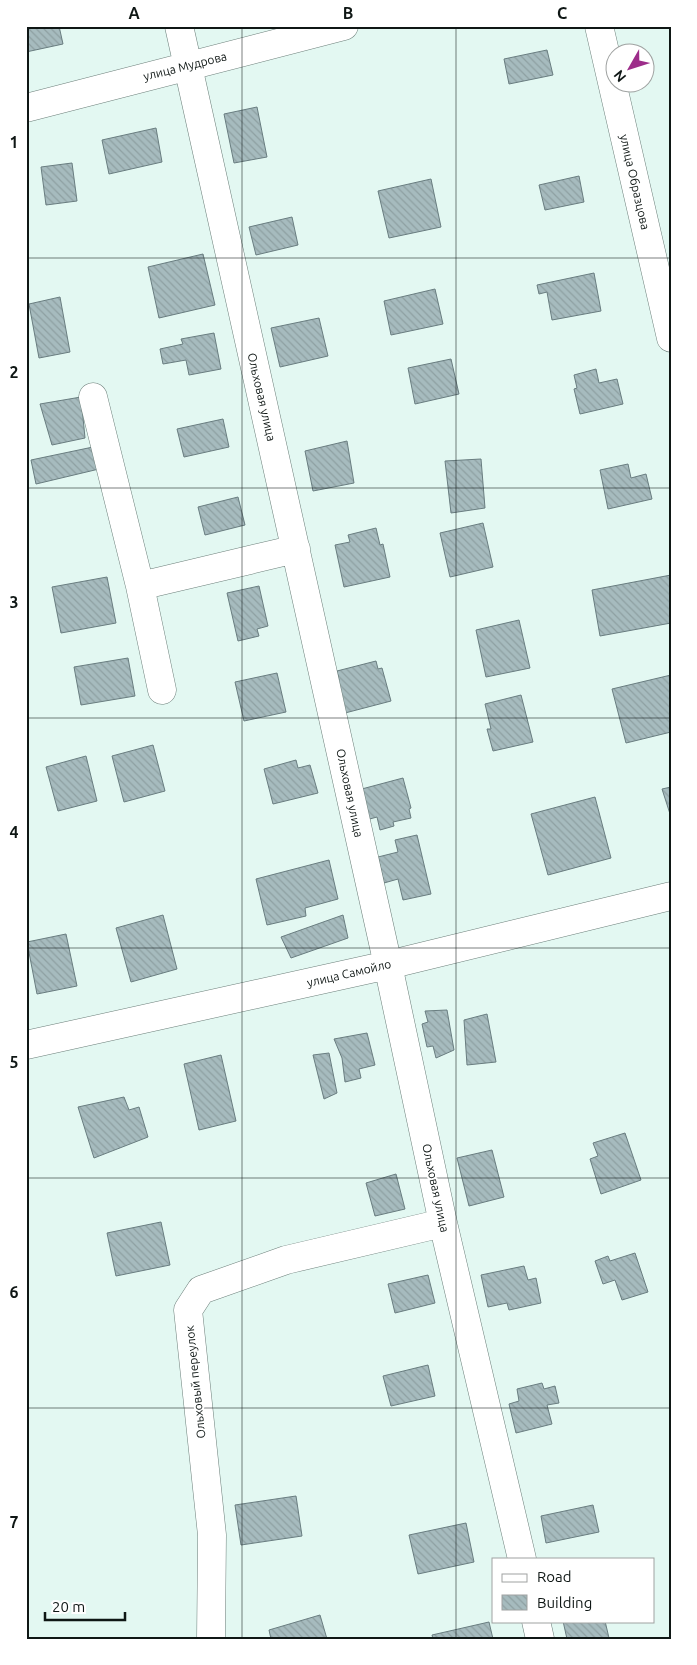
<svg xmlns="http://www.w3.org/2000/svg" width="697" height="1665" viewBox="0 0 697 1665" font-family="Ubuntu,sans-serif">
	<defs>
		<pattern id="building-back-hatch" width="6" height="6" patternUnits="userSpaceOnUse" patternTransform="scale(1.25)"><rect width="6" height="6" fill="#a6bbbe"/><path d="M-1 5l2 2M0 0l6 6M5-1l2 2" fill="none" stroke="#8ea0a2"/></pattern>
	</defs>
	<rect width="100%" height="100%" fill="#e3f8f2"/>
	<path fill="url(#building-back-hatch)" stroke="#697d80" d="M26,26H59L63,44L26,52Z
		M547,50L553,75L509,84L504,59Z
		M257,107L267,157L234,163L224,114Z
		M156,128L162,162L109,174L102,140Z
		M72,163L77,201L46,205L41,167Z
		M579,176L584,202L545,210L539,185Z
		M431,179L441,227L389,238L378,191Z
		M292,217L298,245L256,255L249,227Z
		M203,254L215,305L159,318L148,267Z
		M594,273L601,311L552,320L547,292L539,294L537,285Z
		M435,289L443,324L391,335L384,301Z
		M60,297L70,352L39,358L29,304Z
		M319,318L328,356L280,367L271,328Z
		M214,333L221,369L189,375L186,360L163,364L160,349L183,344L181,339Z
		M451,359L459,394L415,404L408,368Z
		M596,369L599,383L617,379L623,404L580,414L574,389L577,388L574,375Z
		M81,397L85,438L52,445L40,404Z
		M223,419L229,447L184,457L177,429Z
		M347,441L354,483L313,491L305,451Z
		M93,447L99,469L36,484L31,460Z
		M481,459L485,508L451,513L445,461Z
		M628,464L631,478L646,474L652,499L608,509L600,470Z
		M238,497L245,525L205,535L198,507Z
		M483,523L493,567L450,577L440,533Z
		M376,528L380,545L383,544L390,577L344,587L335,545L350,542L348,535Z
		M671,575V623L600,636L592,590Z
		M107,577L116,623L61,633L52,587Z
		M259,586L268,626L257,629L259,636L238,641L227,593Z
		M519,620L530,668L486,677L476,630Z
		M128,658L135,696L81,705L74,667Z
		M376,661L378,669L382,668L391,701L345,713L336,681L339,680L337,671Z
		M277,673L286,712L244,721L235,682Z
		M671,675V732L626,743L612,689Z
		M521,695L533,742L493,751L487,729H491L485,704Z
		M153,745L165,791L124,802L112,756Z
		M86,756L97,801L58,811L46,767Z
		M296,760L298,768L310,765L318,793L273,804L264,769Z
		M403,778L411,808L409,809L411,818L393,822L394,826L380,830L377,817L366,820L358,790Z
		M671,787V817L662,789Z
		M595,797L611,858L548,875L531,814Z
		M417,835L431,894L403,900L398,879L384,883L378,857L398,852L395,840Z
		M329,860L338,899L305,908L306,916L267,925L256,879Z
		M163,915L177,969L131,982L116,928Z
		M343,915L348,938L291,958L281,937Z
		M66,934L77,986L37,994L27,942Z
		M447,1010L454,1050L436,1058L433,1046L427,1047L422,1024L428,1022L425,1011Z
		M487,1014L496,1062L467,1065L464,1020Z
		M367,1033L375,1065L359,1069L361,1078L345,1082L342,1058L334,1039Z
		M329,1053L337,1093L324,1099L313,1055Z
		M221,1055L236,1121L199,1130L184,1064Z
		M124,1097L129,1110L139,1107L148,1137L94,1158L78,1107Z
		M625,1133L641,1180L601,1194L590,1159L598,1156L593,1143Z
		M492,1150L504,1197L469,1206L457,1158Z
		M396,1174L405,1209L375,1216L366,1183Z
		M161,1222L170,1265L116,1276L107,1233Z
		M635,1253L648,1292L622,1300L615,1280L603,1284L595,1261L608,1256L610,1261Z
		M524,1266L528,1280L536,1278L541,1303L509,1310L507,1303L488,1307L481,1275Z
		M428,1275L435,1303L395,1313L388,1284Z
		M428,1365L435,1396L391,1406L383,1376Z
		M542,1383L544,1389L555,1386L559,1403L547,1405L552,1424L516,1433L509,1404L519,1401L517,1389Z
		M296,1496L302,1536L241,1545L235,1505Z
		M593,1505L599,1532L546,1543L541,1516Z
		M466,1523L474,1562L418,1574L409,1535Z
		M320,1615L327,1639H271L269,1630Z
		M563,1621H605L609,1638L567,1639Z
		M489,1622L493,1639H433L432,1635Z"/>
	<g fill="none" stroke-linecap="round" stroke-linejoin="round">
		<g stroke="#6c7f7a" stroke-width="29">
			<path id="minor" d="M179,26L388,965L443,1223L522,1559
				M599,26L671,338
				M26,108L344,26
				M93,397L140,586L162,690
				M140,586L296,549
				M26,1045L388,965L671,896
				M536,1621L540,1639
				M211,1639L212,1535L188,1310L201,1290L286,1260L443,1223"/>
		</g>
		<use href="#minor" stroke="#fff" stroke-width="28"/>
	</g>
	<path fill="none" stroke="#0f1715" stroke-width="1" stroke-opacity="0.55" d="M242,26V1639M456,26V1639M26,258H671M26,488H671M26,718H671M26,948H671M26,1178H671M26,1408H671"/>
	<g text-anchor="middle" dominant-baseline="central" stroke-width="4" stroke-linejoin="round" paint-order="stroke">
		<g font-size="12" fill="#0f1715" stroke="#fff">
			<text transform="translate(185 66) rotate(-14)">улица Мудрова</text>
			<text transform="translate(635 182) rotate(77)">улица Образцова</text>
			<text transform="translate(262 397) rotate(77)">Ольховая улица</text>
			<text transform="translate(350 793) rotate(78)">Ольховая улица</text>
			<text transform="translate(349 973) rotate(-13)">улица Самойло</text>
			<text transform="translate(436 1188) rotate(78)">Ольховая улица</text>
			<text transform="translate(195 1382) rotate(-96)">Ольховый переулок</text>
		</g>
	</g>
	<rect width="697" height="1665" fill="none" stroke="#ffffff" stroke-width="55"/>
	<rect x="492" y="1558" width="162" height="65" fill="#ffffff" stroke="#9fa2a1"/>
	<rect x="502" y="1574" width="25" height="8" fill="#ffffff" stroke="#9fa2a1"/>
	<text x="537" y="1582" font-size="15" fill="#0f1715">Road</text>
	<rect x="502" y="1595" width="25" height="15" fill="url(#building-back-hatch)" stroke="#9fa2a1"/>
	<text x="537" y="1608" font-size="15" fill="#0f1715">Building</text>
	<g transform="translate(630 68) rotate(231)"><circle r="24" fill="#ffffff" stroke="#9fa2a1"/>
	<path d="M0-4L9 19L0 12L-9 19Z" fill="#9d2d8a"/>
	<text y="-8" font-size="14" font-weight="bold" text-anchor="middle" fill="#0f1715">N</text>
	</g>
	<path d="M45 1612v8h80v-8" fill="none" stroke="#0f1715" stroke-width="2.5"/>
	<text x="52" y="1612" font-size="15" fill="#0f1715" stroke="#ffffff" stroke-width="4" paint-order="stroke">20 m</text>
	<rect x="28" y="28" width="642" height="1610" fill="none" stroke="#0f1715" stroke-width="2"/>
	<g font-size="16" text-anchor="middle" font-weight="bold" fill="#0f1715">
		<text x="134" y="19">A</text>
		<text x="348" y="19">B</text>
		<text x="562" y="19">C</text>
		<text x="14" y="148">1</text>
		<text x="14" y="378">2</text>
		<text x="14" y="608">3</text>
		<text x="14" y="838">4</text>
		<text x="14" y="1068">5</text>
		<text x="14" y="1298">6</text>
		<text x="14" y="1528">7</text>
	</g>
</svg>
